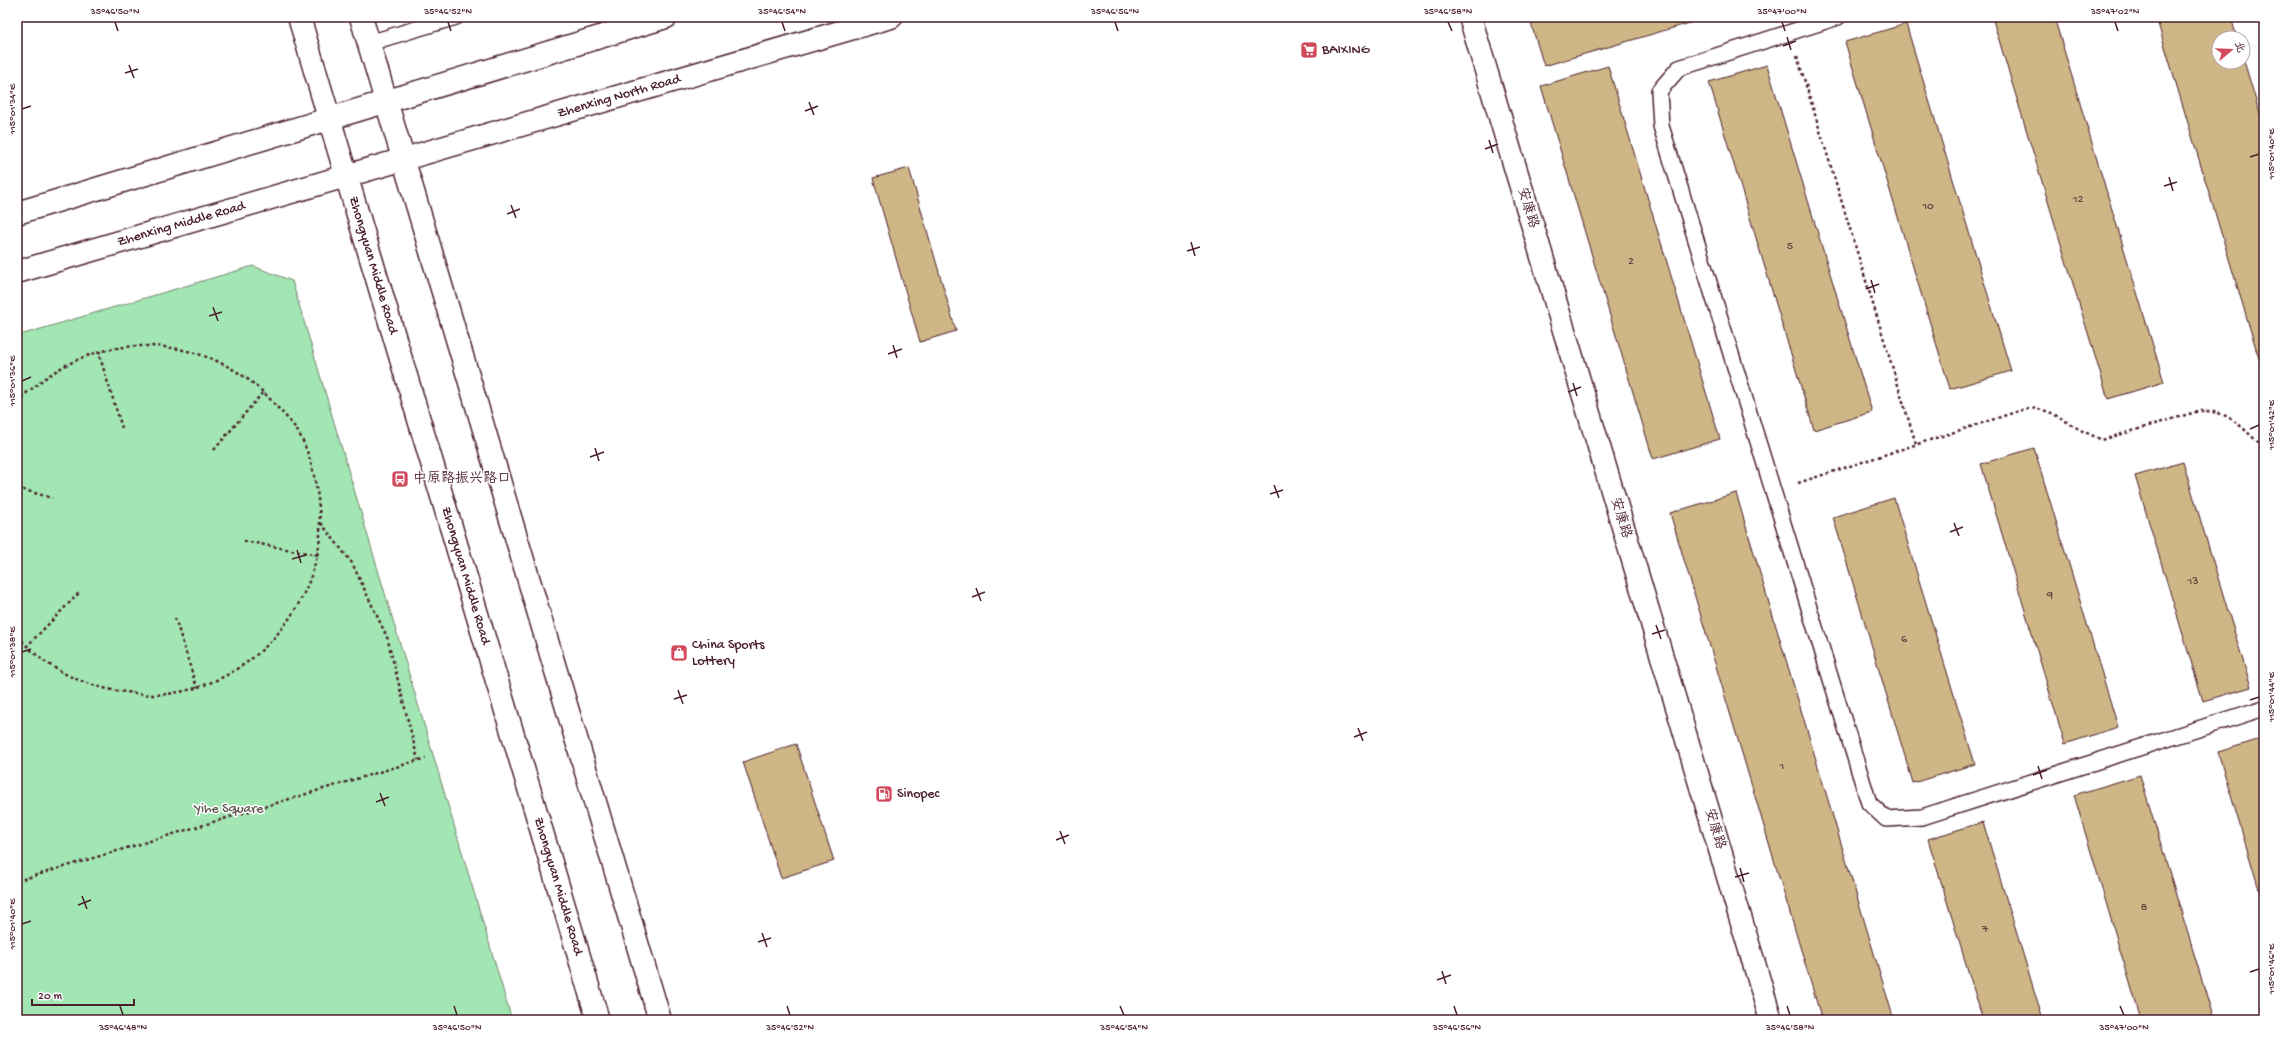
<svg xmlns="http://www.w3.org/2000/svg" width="2281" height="1037" viewBox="0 0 2281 1037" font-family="'Gochi Hand','LXGW WenKai TC',sans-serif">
	<rect width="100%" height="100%" fill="#fff"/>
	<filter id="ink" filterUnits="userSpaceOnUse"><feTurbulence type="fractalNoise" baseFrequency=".025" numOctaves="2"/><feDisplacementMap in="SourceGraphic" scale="8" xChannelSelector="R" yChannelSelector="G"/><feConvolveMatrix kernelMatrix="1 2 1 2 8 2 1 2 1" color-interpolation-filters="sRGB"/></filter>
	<g filter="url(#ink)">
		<path fill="#a2e7b3" stroke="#76836f" d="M253,266L292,281L512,1020H17V336Z"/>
		<path fill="#ceb686" stroke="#4a1f2b" d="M1529,17H1710L1544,66Z
			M1992,17H2054L2164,382L2108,399Z
			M2156,17H2231L2237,38H2219V62H2243V58L2264,127V375Z
			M1906,24L2011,371L1950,389L1845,42Z
			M1767,65L1872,412L1814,430L1709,82Z
			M1608,66L1720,439L1653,459L1541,86Z
			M909,168L956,331L920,342L873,178Z
			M2034,448L2118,727L2065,744L1981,464Z
			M2183,462L2251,687L2203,701L2135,476Z
			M1736,493L1894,1020H1822L1670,513Z
			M1894,498L1975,764L1913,783L1833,517Z
			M2264,738V906L2218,752Z
			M796,744L834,861L781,878L743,762Z
			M2140,775L2214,1020H2141L2074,795Z
			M1983,822L2043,1020H1983L1928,839Z"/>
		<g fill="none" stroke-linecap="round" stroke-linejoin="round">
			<g stroke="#4a1f2b" stroke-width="18">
				<path id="lane" d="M1838,17L1679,68L1659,91L1661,126L1869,803L1886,819L1922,817L2264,708
					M369,43L456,17"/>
			</g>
			<g stroke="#4a1f2b" stroke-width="25">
				<g id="secondary">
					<path d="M1470,17L1771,1020"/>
					<path d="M17,213L666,17"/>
					<path id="s1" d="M17,272L891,17"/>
				</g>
			</g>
			<g stroke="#4a1f2b" stroke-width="25">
				<g id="primary">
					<path id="s2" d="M299,17L598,1020"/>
					<path d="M361,17L660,1020"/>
				</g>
			</g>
			<path stroke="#4a1f2b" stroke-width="2.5" stroke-dasharray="3 3" stroke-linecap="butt" d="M1797,56L1916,444
				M98,351L122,428
				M17,402C23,395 32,389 39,383C75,354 119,342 165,347C209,352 249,373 277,407C283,413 289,420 294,426C308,445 315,475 318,498C320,517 322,537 317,556C299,633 232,693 152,695C144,695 135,693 127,692C86,688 43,668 17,635
				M214,450L264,391
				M1798,483L2028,408C2052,409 2059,418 2079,429C2086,433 2094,436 2102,440L2199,411C2228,410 2239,425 2259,443H2264
				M17,488L52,498
				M321,523L352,563L387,637L418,760
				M244,541L318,555
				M175,618L197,688
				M26,647L79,593
				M17,881L426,758"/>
			<use href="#lane" stroke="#fff" stroke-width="15"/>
			<use href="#secondary" stroke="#fff" stroke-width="22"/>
			<use href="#primary" stroke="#fff" stroke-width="22"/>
		</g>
	</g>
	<path fill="none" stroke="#4a1f2b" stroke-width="1.5" d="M115,22L118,31M448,22L451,31M782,22L785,31M1115,22L1118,31M1448,22L1452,31M1782,22L1785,31M2115,22L2118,31M1787,37L1791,50M1783,46L1796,41M129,65L134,78M125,73L138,69M809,102L814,115M22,109L31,106M805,111L818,106M1489,140L1493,153M1485,149L1498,144M2250,157L2259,154M2169,177L2173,191M2164,186L2177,182M511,205L516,218M507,214L520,209M1191,242L1195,256M1187,251L1200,247M1871,280L1875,293M1866,289L1879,284M213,307L218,321M209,316L222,312M893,345L897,358M888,354L902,349M22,381L31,377M1573,383L1577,396M1568,392L1581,387M2250,429L2259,425M595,448L599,461M590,457L604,452M1274,485L1279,498M1270,494L1283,490M1954,523L1959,536M1950,532L1963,527M297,550L301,563M292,559L306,555M976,588L981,601M972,597L985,592M1656,625L1661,639M1652,634L1665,630M22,652L31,649M678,690L683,704M674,699L687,695M2250,700L2259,697M1358,728L1363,741M1354,737L1367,732M2038,766L2042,779M2033,775L2047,770M380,793L385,806M376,802L389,797M1060,831L1065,844M1056,840L1069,835M1740,868L1744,882M1735,877L1749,873M82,896L87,909M78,905L91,900M22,924L31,921M762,933L767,947M758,942L771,938M1442,971L1446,984M2250,972L2259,969M1437,980L1451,975M120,1006L123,1015M454,1006L457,1015M787,1006L790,1015M1120,1006L1124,1015M1454,1006L1457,1015M1787,1006L1790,1015M2120,1006L2124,1015"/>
	<defs>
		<g id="supermarket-square" transform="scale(0.9)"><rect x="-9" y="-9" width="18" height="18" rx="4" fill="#d1495b" stroke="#fff"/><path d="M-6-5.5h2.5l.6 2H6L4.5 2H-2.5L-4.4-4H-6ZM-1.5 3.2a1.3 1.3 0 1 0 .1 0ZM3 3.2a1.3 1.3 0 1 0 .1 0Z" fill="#fff"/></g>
		<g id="bus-square" transform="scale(0.9)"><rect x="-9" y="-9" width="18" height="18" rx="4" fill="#d1495b" stroke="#fff"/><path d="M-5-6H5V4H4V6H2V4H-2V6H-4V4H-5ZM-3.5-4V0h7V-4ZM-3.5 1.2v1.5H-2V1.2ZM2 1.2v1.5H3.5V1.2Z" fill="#fff"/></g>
		<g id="shop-square" transform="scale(0.9)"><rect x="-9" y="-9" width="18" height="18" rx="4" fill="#d1495b" stroke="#fff"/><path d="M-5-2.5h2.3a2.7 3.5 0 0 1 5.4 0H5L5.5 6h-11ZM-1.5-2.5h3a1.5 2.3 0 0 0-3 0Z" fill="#fff"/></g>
		<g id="fuel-square" transform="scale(0.9)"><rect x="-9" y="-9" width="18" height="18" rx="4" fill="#d1495b" stroke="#fff"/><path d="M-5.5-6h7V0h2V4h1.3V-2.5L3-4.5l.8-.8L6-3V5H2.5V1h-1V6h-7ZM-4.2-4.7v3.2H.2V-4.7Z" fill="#fff"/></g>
	</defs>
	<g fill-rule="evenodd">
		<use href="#supermarket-square" x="1309" y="50"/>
		<use href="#bus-square" x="400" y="479"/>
		<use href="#shop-square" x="679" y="653"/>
		<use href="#fuel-square" x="884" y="794"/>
	</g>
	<g text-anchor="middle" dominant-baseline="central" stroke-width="3" stroke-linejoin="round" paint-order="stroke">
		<g font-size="12" fill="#6b4542">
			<text x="2078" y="200">12</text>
			<text x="1928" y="207">10</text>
			<text x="1790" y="247">5</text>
			<text x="1631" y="262">2</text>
			<text x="2193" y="582">13</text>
			<text x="2050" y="596">9</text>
			<text x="1904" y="640">6</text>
			<text x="1782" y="767">1</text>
			<text x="2144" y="908">8</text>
			<text x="1985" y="930">7</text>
		</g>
		<g font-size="14" fill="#4a1f2b" stroke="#fff" text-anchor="start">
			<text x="1322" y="50">BAIXING</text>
			<text x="413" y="479">中原路振兴路口</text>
			<text x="692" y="645">China Sports<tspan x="692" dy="16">Lottery</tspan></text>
			<text x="897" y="794">Sinopec</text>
		</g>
		<g font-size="14" fill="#4a1f2b" stroke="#fff">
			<text stroke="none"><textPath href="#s1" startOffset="627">Zhenxing North Road</textPath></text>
			<text transform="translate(1527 208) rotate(73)">安康路</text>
			<text stroke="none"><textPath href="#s1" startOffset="171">Zhenxing Middle Road</textPath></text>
			<text stroke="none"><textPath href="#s2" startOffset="259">Zhongyuan Middle Road</textPath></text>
			<text transform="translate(1620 518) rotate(73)">安康路</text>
			<text stroke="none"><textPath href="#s2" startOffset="583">Zhongyuan Middle Road</textPath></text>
			<text transform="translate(1714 829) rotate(73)">安康路</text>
			<text stroke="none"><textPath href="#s2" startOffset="907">Zhongyuan Middle Road</textPath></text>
		</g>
		<g font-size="14" fill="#645b54" stroke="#fff">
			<text x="229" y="809">Yihe Square</text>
		</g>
	</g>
	<rect width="2281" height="1037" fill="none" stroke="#fff" stroke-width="44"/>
	<g transform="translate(2231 50) rotate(71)"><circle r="19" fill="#ffffff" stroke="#b7a5aa"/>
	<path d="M0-3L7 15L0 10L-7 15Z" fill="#d1495b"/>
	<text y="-6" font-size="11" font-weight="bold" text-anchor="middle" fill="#4a1f2b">北</text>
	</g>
	<path d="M32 999v6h102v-6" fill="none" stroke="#4a1f2b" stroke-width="2"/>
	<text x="38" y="999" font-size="12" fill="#4a1f2b" stroke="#ffffff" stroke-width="3" paint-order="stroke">20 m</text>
	<rect x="22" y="22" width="2237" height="993" fill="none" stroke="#4a1f2b" stroke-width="1.5"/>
	<g font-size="10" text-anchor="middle" fill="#4a1f2b">
		<text x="115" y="14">35°46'50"N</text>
		<text x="448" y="14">35°46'52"N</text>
		<text x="782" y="14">35°46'54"N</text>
		<text x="1115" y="14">35°46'56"N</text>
		<text x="1448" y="14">35°46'58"N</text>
		<text x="1782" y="14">35°47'00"N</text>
		<text x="2115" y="14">35°47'02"N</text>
		<text transform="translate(11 109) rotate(-90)" y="4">115°01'34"E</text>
		<text transform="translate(2270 154) rotate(-90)" y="4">115°01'40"E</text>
		<text transform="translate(11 381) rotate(-90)" y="4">115°01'36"E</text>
		<text transform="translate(2270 425) rotate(-90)" y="4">115°01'42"E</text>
		<text transform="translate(11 652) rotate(-90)" y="4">115°01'38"E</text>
		<text transform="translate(2270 697) rotate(-90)" y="4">115°01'44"E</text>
		<text transform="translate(11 924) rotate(-90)" y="4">115°01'40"E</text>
		<text transform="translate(2270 969) rotate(-90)" y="4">115°01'46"E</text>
		<text x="123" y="1030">35°46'48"N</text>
		<text x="457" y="1030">35°46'50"N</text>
		<text x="790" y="1030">35°46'52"N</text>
		<text x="1124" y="1030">35°46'54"N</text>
		<text x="1457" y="1030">35°46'56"N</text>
		<text x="1790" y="1030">35°46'58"N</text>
		<text x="2124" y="1030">35°47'00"N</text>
	</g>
</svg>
